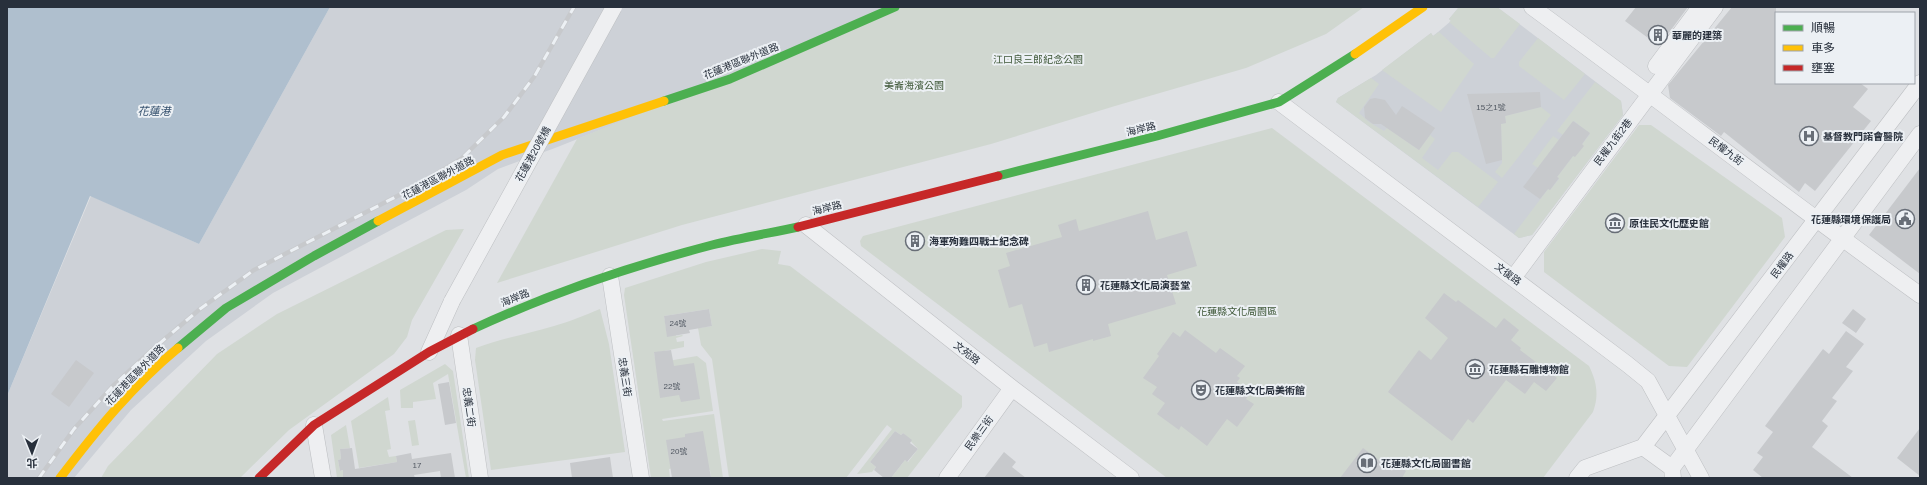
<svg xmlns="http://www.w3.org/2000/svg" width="1927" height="485" viewBox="0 0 1927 485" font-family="Arial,'Noto Sans TC',sans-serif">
	<rect width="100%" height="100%" fill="#dfe1e4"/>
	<path fill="#cdd1d7" d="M330,7H908L555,148L498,169L466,190L273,293L206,341L131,410L74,478H7V396L91,196L199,244Z
		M1459,7H1497L1621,101L1623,115L1532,235L1519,238L1336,102L1338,98L1376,75L1431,33L1433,36L1438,32L1451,21L1449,19Z"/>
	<path fill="#d0d7d0" d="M901,7H1364L1326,34L1246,68L1115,106L991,144L682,225L497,283L577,139Z
		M1459,7H1497L1520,24L1494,58H1491L1449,22L1451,21L1449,19Z
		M1439,32L1474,64L1441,112L1382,70L1431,33L1433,36Z
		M1538,38L1585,74L1564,100L1519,66V62Z
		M1371,78L1379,84L1359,113L1369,122L1384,131L1387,128L1419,150L1430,135L1435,139L1422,158L1438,170L1452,152H1458L1498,182L1478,207L1336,102L1338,98Z
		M1595,82L1621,101L1623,115L1532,235L1519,238L1514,234L1548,189L1550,190L1559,179L1557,177L1590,134L1574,121L1563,135L1557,131Z
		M1541,107L1551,115L1502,178L1495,172L1502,163L1501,124L1506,123L1505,116Z
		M1639,125H1651L1782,218L1785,237L1687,367L1669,366L1544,272V252Z
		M1272,128L1589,366C1597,382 1599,396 1593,412L1543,478H1167L861,246L860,241L863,236Z
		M1553,136L1559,140L1538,168L1532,164Z
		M464,229L412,320L407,337L394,354L289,430L240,478H101L108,466L217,354L277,314L446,230Z
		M762,249L781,251L778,264L790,266L962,396V407L907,478H891L905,460L908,462L918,449L903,433L901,435L895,431L870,462L876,467L872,472L857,474L892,429L887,425L846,478H729L712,359L701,345L698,328L712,326L709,309L664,316L667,333L675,332L676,336L682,335L683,336L676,338L677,342L684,341V347L654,353L656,363L697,356L706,363L713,411L662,419L663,421L714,414L723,478H711L710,470L692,473L680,467L669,469L670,478H651L624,295L625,288L706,262Z
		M600,309L609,344L625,452L491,470L475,360L476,348C502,338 528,334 554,326C569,322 585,315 600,309Z
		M445,364L453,371L469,478H466L448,374L433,383L436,399L413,402V408H401L400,390Z
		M388,397L390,410L385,411L391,449L387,450L389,457L396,456L397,462L359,468L351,421Z
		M415,420L419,445L412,446L408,421Z
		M346,425L350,448L340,449L341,459L338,460L340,471L343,470L344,478H337L331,435Z"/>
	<path fill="#afbfce" d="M7,7H330L199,244L90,196L7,396Z"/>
	<path fill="#c7c9cc" d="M1636,7H1688L1659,46L1625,21Z
		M1732,7H1776V83H1860L1868,89L1853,107L1871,121L1815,191L1805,183L1799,192L1724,132L1721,136L1670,98L1668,85Z
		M1540,92L1541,107L1505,116L1506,123L1501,124L1502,160L1486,164L1467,94Z
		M1375,98L1385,100L1396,115L1402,106L1435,128L1419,150L1381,124H1373L1365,118L1364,107L1370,99Z
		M1573,121L1590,133L1582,144L1584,146L1575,157L1573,156L1557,177L1559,178L1550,190L1548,189L1540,199L1523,187Z
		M1920,168V274L1869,235Z
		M1148,211L1156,240L1187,231L1197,266L1167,275L1176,304L1108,324L1111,336L1093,341V339L1049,352L1047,343L1034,347L1022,304L1009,308L998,270L1010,266L1006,253L1062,237L1058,225L1076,219L1079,231Z
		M907 241a8 8 0 1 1 16 0a8 8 0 1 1-16 0Z
		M1444,293L1456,302L1458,300L1496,328L1504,318L1519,330L1511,340L1521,348L1520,350L1557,378L1546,391L1534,382L1525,394L1506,380L1473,423L1468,419L1452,441L1388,392L1419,350L1431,360L1448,338L1425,318Z
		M709,309L712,326L689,330L690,333L667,337L664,316Z
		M1853,309L1866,319L1856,333L1842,323Z
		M1185,330L1216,353L1220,348L1245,366L1237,376L1240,378L1237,382L1251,392L1246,399L1254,404L1237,427L1227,419L1207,446L1181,426L1179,430L1157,414L1165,403L1152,394L1157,387L1143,378L1159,356L1157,354L1173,332L1180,337Z
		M1846,331L1864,344L1846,367L1853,371L1832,398L1837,401L1822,421L1828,426L1812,447L1853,478H1763L1753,470L1763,457L1757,453L1773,432L1765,426L1823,349L1829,354Z
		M671,350L674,366L694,363L700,399L681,402L679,395L660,398L654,352Z
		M76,360L94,373L69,407L51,394Z
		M449,382L456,423L445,425L438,384Z
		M1920,428V476L1897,458Z
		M703,431L711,478H672L666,440L685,437V434Z
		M895,431L901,435L903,433L912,440L910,443L918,449L907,462L905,460L891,478H884L874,470L876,467L870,462Z
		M352,448L355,469L397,462L396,456L411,453L412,459L451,453L455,478H441L440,471L414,475L415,478H343V470L340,471L338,460L341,459L340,449Z
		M1363,448L1388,467L1392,461L1406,471L1402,478H1340Z
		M1004,452L1016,462L1012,467L1026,478H984Z
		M610,457L613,478H572L570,463Z"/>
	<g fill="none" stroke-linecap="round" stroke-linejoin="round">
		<g stroke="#bdbfc2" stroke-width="17">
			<path id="street" d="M1532,7C1662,102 1789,201 1920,295
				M1656,66L1700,7
				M1279,102L1627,364L1648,381L1701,478
				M806,225L1012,388L1131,478
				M610,276L641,478
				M1513,278L1715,7
				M459,335L480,478
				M429,352L452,301
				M314,425L323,478
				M1643,447L1672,468
				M947,478L1012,388
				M1577,478L1585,468L1643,447L1920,83
				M1673,478L1672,468L1920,134"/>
		</g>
		<use href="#street" stroke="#eeeff1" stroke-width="16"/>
		<path stroke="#4caf50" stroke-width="9" d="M664,101L730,79L895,7
			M998,176L1157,136L1279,102L1355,54
			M473,329C549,294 631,266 712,245C740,238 770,233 798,227
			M178,348L226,308L314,256L378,221"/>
		<path stroke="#ffc107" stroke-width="9" d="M1355,54L1423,7
			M378,221L502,155L664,101
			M60,478C95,432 133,385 178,348"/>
		<path stroke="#c62828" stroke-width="9" d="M798,227L998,176
			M259,478L314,425L429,352L473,329"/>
		<g stroke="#c7c9cc" stroke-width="4.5">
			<path id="rail" d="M39,478L74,429L112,387L153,349L200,309L254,270L407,191L461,159L504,117L534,77L574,7"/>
		</g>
		<use href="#rail" stroke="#ecf0f4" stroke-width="3" stroke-dasharray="9" stroke-linecap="butt"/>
		<g stroke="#bdbfc2" stroke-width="17" stroke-linecap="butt">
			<path id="street-bridge" d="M452,301L614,7"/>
		</g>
		<use href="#street-bridge" stroke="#eeeff1" stroke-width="16"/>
	</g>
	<defs>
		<g id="building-ring" transform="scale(1)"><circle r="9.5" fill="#ecf0f4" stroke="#686e77" stroke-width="1.5"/><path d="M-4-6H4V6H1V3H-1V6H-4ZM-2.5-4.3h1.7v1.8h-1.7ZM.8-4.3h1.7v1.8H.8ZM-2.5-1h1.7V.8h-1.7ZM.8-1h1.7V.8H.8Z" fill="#686e77"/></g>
		<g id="hospital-ring" transform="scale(1)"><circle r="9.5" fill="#ecf0f4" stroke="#686e77" stroke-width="1.5"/><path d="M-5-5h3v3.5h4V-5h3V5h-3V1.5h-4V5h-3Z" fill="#686e77"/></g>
		<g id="civic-ring" transform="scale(1)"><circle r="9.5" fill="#ecf0f4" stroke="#686e77" stroke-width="1.5"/><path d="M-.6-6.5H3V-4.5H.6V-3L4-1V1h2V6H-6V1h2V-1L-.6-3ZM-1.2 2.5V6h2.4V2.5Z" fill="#686e77"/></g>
		<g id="museum-ring" transform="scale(1)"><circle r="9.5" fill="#ecf0f4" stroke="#686e77" stroke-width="1.5"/><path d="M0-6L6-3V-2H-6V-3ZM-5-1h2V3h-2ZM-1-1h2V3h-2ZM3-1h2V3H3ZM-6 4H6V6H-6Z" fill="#686e77"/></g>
		<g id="theatre-ring" transform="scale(1)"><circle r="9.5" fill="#ecf0f4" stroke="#686e77" stroke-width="1.5"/><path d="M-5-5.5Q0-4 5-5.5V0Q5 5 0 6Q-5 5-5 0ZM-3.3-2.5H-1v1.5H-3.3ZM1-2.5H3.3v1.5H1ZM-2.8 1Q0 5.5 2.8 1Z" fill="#686e77"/></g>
		<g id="library-ring" transform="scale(1)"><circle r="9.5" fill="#ecf0f4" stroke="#686e77" stroke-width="1.5"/><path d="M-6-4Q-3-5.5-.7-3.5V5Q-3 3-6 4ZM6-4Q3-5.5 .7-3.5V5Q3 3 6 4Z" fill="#686e77"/></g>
	</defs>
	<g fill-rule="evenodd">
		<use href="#building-ring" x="1658" y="35"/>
		<use href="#hospital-ring" x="1809" y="136"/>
		<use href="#civic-ring" x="1905" y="219"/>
		<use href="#museum-ring" x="1615" y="223"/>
		<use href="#building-ring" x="915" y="241"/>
		<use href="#building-ring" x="1086" y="285"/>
		<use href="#museum-ring" x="1475" y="369"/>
		<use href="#theatre-ring" x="1201" y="390"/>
		<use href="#library-ring" x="1367" y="463"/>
	</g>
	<g text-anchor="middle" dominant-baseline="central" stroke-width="4" stroke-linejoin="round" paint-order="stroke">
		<g font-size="8" fill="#505761">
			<text x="1491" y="107">15之1號</text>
			<text x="678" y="323">24號</text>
			<text x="672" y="386">22號</text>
			<text x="679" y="451">20號</text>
			<text x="417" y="465">17</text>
		</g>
		<g font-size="10" font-weight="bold" fill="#28303c" stroke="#ecf0f4" text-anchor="start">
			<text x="1672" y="35">華麗的建築</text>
			<text x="1823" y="136">基督教門諾會醫院</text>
			<text x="1891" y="219" text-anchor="end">花蓮縣環境保護局</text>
			<text x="1629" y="223">原住民文化歷史館</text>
			<text x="929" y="241">海軍殉難四戰士紀念碑</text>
			<text x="1100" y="285">花蓮縣文化局演藝堂</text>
			<text x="1489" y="369">花蓮縣石雕博物館</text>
			<text x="1215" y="390">花蓮縣文化局美術館</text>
			<text x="1381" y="463">花蓮縣文化局圖書館</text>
		</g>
		<g font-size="10" fill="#3d5636" stroke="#ecf0f4">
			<text x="1038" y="59">江口良三郎紀念公園</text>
			<text x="914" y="85">美崙海濱公園</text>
			<text x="1237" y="311">花蓮縣文化局園區</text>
		</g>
		<g font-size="10" fill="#28303c" stroke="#ecf0f4">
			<text transform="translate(741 61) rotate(-22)">花蓮港區聯外道路</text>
			<text transform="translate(1141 129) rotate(-14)">海岸路</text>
			<text transform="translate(1613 142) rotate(-53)">民權九街2巷</text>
			<text transform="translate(1726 151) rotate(37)">民權九街</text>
			<text transform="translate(533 154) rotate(-61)">花蓮港20號橋</text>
			<text transform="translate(438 178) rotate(-28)">花蓮港區聯外道路</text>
			<text transform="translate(827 208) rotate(-14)">海岸路</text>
			<text transform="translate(1782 265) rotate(-53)">民權路</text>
			<text transform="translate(1508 274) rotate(37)">文復路</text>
			<text transform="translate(515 298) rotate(-22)">海岸路</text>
			<text transform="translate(967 353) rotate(38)">文苑路</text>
			<text transform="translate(135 375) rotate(-46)">花蓮港區聯外道路</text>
			<text transform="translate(625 377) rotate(81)">忠義三街</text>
			<text transform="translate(469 407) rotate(82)">忠義二街</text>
			<text transform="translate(979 433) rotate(-54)">民樂三街</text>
		</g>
		<g font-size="11" font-style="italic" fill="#34506d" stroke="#ecf0f4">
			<text x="154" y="111">花蓮港</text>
		</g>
	</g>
	<rect width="1927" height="485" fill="none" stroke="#28303c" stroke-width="16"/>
	<rect x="1775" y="12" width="140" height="72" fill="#ecf0f4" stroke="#9ea3aa"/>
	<rect x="1783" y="25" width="20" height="6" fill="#4caf50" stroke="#9ea3aa"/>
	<text x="1811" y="32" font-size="12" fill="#28303c">順暢</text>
	<rect x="1783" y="45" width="20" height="6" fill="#ffc107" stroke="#9ea3aa"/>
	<text x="1811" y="52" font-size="12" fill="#28303c">車多</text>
	<rect x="1783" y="65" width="20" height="6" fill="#c62828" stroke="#9ea3aa"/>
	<text x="1811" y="72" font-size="12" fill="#28303c">壅塞</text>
	<g transform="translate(32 453) rotate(179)" stroke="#ecf0f4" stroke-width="3" paint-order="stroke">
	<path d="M0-3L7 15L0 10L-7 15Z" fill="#28303c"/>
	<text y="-6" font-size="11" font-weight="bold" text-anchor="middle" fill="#28303c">北</text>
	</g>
</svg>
